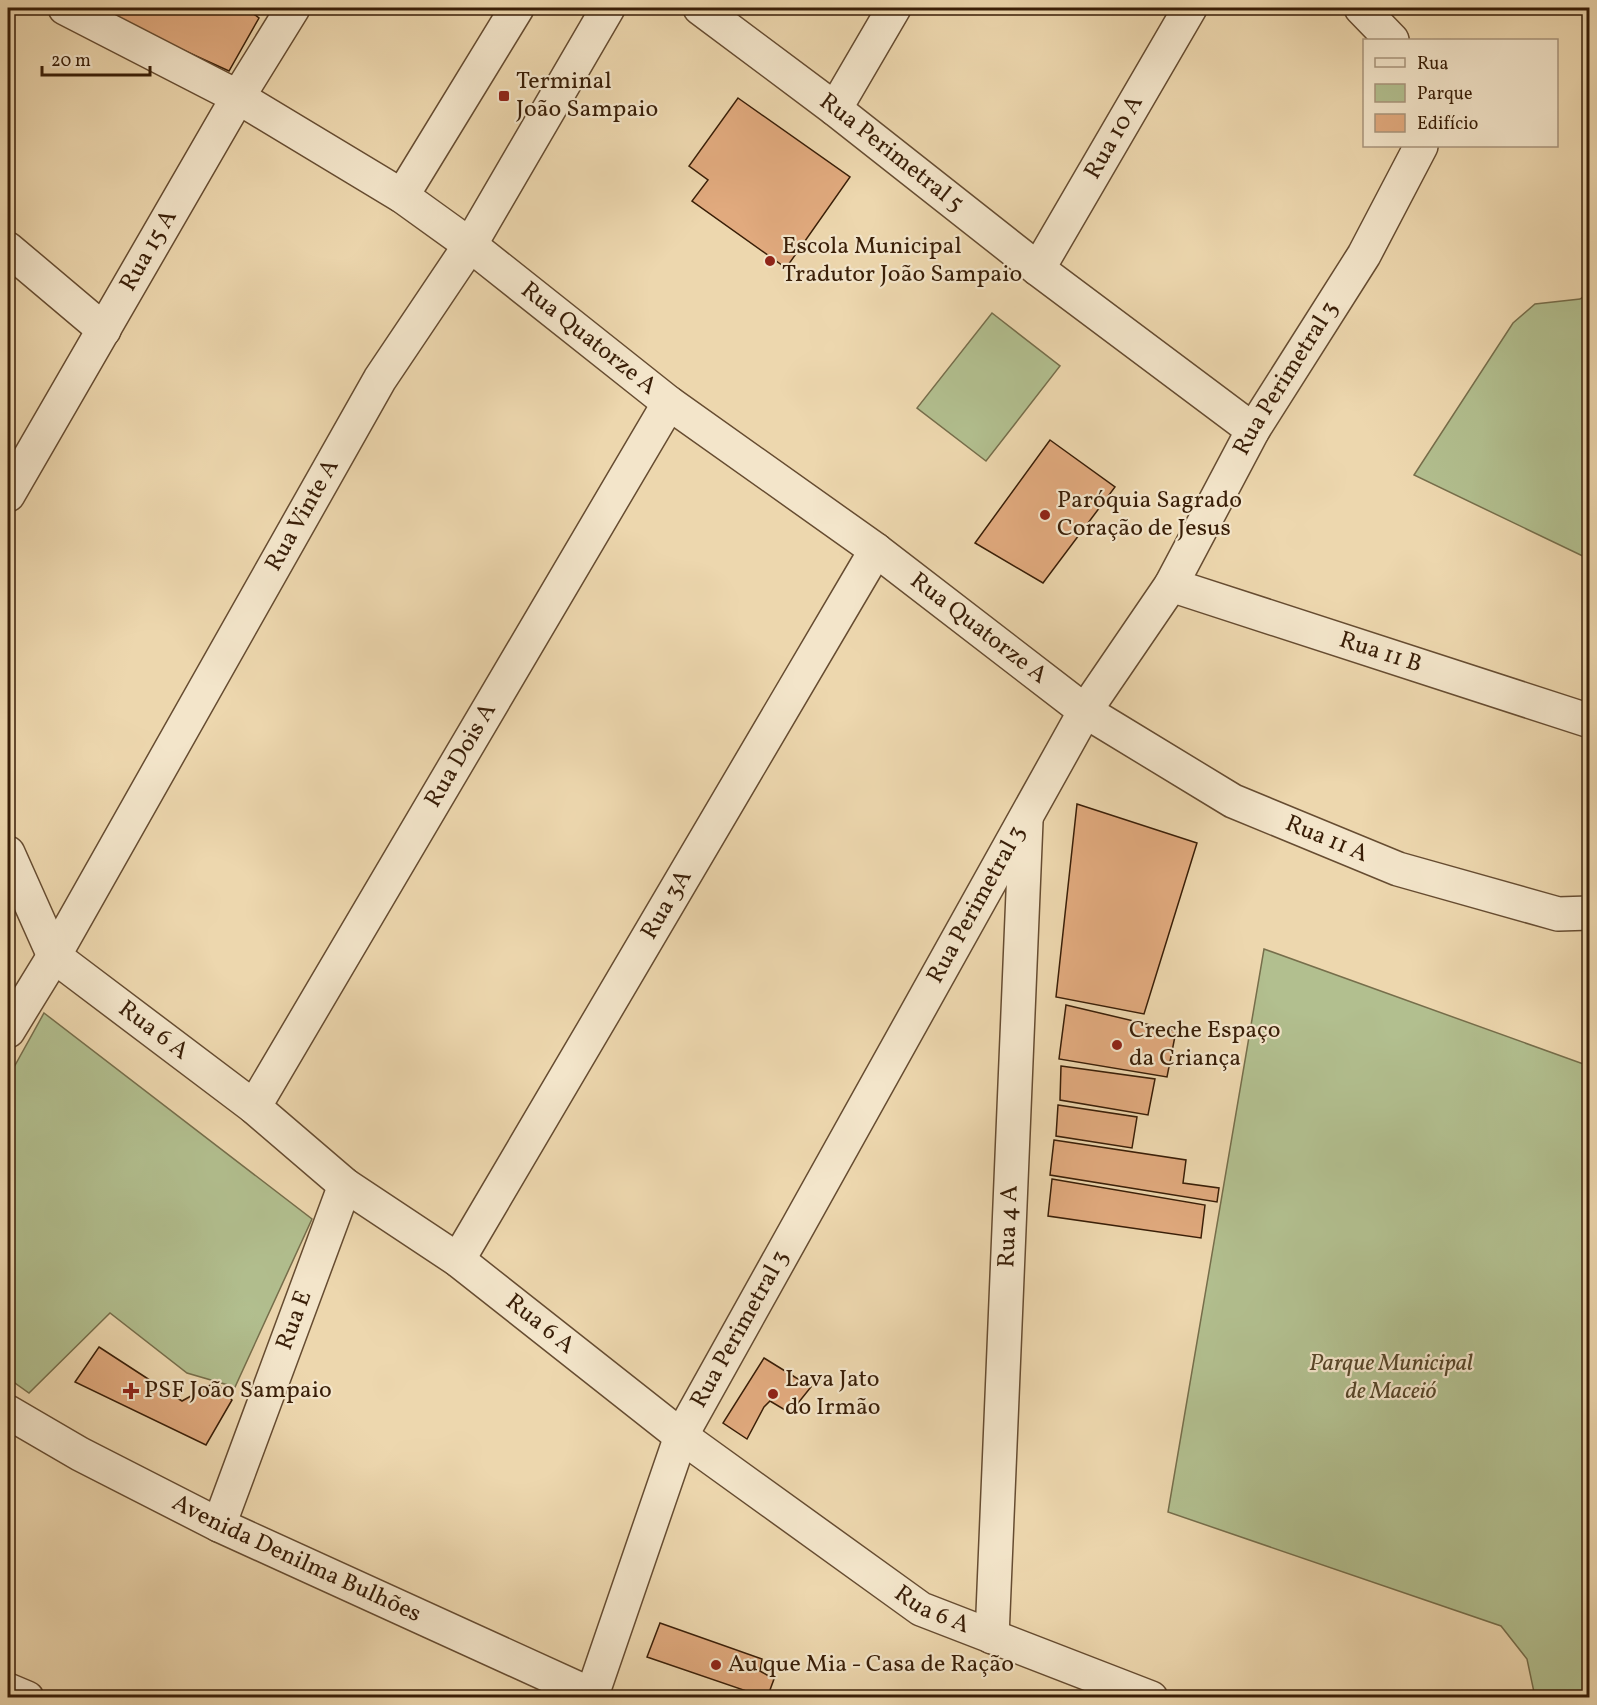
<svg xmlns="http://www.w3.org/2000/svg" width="1597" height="1705" viewBox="0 0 1597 1705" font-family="Vollkorn,serif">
	<rect width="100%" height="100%" fill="#edd7ae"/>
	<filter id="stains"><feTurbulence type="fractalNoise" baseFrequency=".00333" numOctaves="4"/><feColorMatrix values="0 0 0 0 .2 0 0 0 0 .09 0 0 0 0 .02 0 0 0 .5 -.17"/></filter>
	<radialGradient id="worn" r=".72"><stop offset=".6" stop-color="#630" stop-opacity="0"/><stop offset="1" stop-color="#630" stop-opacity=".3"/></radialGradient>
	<path fill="#b2bf8f" stroke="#766e4b" stroke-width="1.5" d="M1589,293V559L1414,475L1513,323L1535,304L1580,299Z
		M992,313L1060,366L986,461L917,408Z
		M1264,949L1589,1066V1697H1535L1527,1659L1501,1626L1168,1512Z
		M44,1013L312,1219L235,1387L187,1373L110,1313L29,1393L8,1378V1078Z"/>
	<path fill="#e1aa7e" stroke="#391e07" stroke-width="1.5" d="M105,8H246L259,18L229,71L119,21Z
		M738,98L850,177L786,268L692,201L708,180L689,166Z
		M1050,440L1115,487L1043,583L975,543Z
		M1077,804L1197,843L1144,1014L1056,997Z
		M1066,1005L1176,1031L1167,1077L1059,1059Z
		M1061,1066L1155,1079L1148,1115L1060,1100Z
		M1058,1105L1137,1117L1132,1148L1056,1136Z
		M1054,1140L1186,1160L1183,1183L1219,1188L1217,1202L1050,1175Z
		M1052,1179L1205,1205L1201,1238L1048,1216Z
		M99,1347L182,1401L216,1382L232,1400L206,1445L75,1382Z
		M764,1358L811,1387L790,1413L770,1401L764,1407L747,1439L723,1423Z
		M660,1623L762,1659L760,1671L774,1679L767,1698L647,1657Z"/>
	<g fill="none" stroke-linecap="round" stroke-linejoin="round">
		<g stroke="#664c31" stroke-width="36">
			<g id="minor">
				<path id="s1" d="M65,8L238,97L402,196L470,245L669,403L876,550L1085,711L1233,801L1398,869L1558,914L1590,913"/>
				<path id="s2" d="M700,8L835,109L1038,269L1253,430"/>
				<path d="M1361,8L1392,40"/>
				<path d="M835,109L894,8"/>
				<path d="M402,196L517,8"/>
				<path d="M8,249L104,330"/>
				<path id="s3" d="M1038,269L1190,8"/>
				<path id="s4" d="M8,495L238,97L293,8"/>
				<path id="s5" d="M1171,585L1590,721"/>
				<path id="s6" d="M8,853L54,956L254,1107L345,1185L458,1260L681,1436L921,1609L1151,1698"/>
				<path id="s7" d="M8,1031L54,956L380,379L470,245L608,8"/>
				<path id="s8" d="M254,1107L669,403"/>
				<path id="s9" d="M458,1260L876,550"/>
				<path id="s10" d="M8,1412L80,1454L219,1525L592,1695"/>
				<path id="s11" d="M219,1525L345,1185"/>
				<path id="s12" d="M992,1637L1026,821"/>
				<path d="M8,1690L27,1698"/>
				<path id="s13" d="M591,1698L681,1436L1085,711L1171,585L1253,430L1364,255L1421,146"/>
			</g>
		</g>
		<use href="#minor" stroke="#f3e5ca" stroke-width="33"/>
	</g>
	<g fill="#8f2418" stroke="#f3e5ca" stroke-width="2">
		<rect x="498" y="90" width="12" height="12" rx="3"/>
		<circle cx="770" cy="261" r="6"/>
		<circle cx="1045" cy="515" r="6"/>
		<circle cx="1117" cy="1045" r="6"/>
		<path d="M128 1382h6v6h6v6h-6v6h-6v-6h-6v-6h6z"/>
		<circle cx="773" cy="1394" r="6"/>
		<circle cx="716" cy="1665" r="6"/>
	</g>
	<g text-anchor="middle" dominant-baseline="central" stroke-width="4.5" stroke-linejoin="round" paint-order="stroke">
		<g font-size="24" fill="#391e07" stroke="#f3e5ca" text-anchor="start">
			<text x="516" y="82">Terminal<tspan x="516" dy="28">João Sampaio</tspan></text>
			<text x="782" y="247">Escola Municipal<tspan x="782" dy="28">Tradutor João Sampaio</tspan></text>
			<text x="1057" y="501">Paróquia Sagrado<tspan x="1057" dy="28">Coração de Jesus</tspan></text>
			<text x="1129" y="1031">Creche Espaço<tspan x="1129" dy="28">da Criança</tspan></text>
			<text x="785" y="1380">Lava Jato<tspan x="785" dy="28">do Irmão</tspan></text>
			<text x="144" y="1391">PSF João Sampaio</text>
			<text x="728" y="1665">Au que Mia - Casa de Ração</text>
		</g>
		<g font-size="24" fill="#391e07" stroke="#f3e5ca">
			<text stroke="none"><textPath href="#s3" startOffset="152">Rua 10 A</textPath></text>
			<text stroke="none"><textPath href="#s2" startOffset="240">Rua Perimetral 5</textPath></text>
			<text stroke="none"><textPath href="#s4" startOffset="282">Rua 15 A</textPath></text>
			<text stroke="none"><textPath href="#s1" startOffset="621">Rua Quatorze A</textPath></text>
			<text stroke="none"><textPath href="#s13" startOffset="1496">Rua Perimetral 3</textPath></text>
			<text stroke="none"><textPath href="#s7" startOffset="594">Rua Vinte A</textPath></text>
			<text stroke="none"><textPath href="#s1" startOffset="1107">Rua Quatorze A</textPath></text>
			<text stroke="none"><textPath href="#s5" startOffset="220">Rua 11 B</textPath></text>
			<text stroke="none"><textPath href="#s8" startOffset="408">Rua Dois A</textPath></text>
			<text stroke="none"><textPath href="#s1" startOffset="1516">Rua 11 A</textPath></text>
			<text stroke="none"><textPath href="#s9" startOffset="412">Rua 3A</textPath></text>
			<text stroke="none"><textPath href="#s13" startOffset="885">Rua Perimetral 3</textPath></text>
			<text stroke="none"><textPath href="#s6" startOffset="237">Rua 6 A</textPath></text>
			<text stroke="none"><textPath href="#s12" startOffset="411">Rua 4 A</textPath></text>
			<text stroke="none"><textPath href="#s11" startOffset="218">Rua E</textPath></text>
			<text stroke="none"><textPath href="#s6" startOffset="723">Rua 6 A</textPath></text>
			<text stroke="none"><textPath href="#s13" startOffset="399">Rua Perimetral 3</textPath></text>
			<text stroke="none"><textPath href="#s10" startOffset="324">Avenida Denilma Bulhões</textPath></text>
			<text stroke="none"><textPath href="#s6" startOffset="1209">Rua 6 A</textPath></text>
		</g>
		<g font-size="24" font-style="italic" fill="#574629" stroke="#f3e5ca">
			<text x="1391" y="1364">Parque Municipal<tspan x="1391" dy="28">de Maceió</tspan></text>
		</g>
	</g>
	<rect width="1597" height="1705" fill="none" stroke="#edd7ae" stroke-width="30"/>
	<rect x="9" y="9" width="1579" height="1687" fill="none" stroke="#391e07" stroke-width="3"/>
	<rect x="15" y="15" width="1567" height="1675" fill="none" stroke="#391e07" stroke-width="1.5"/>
	<rect x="1363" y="39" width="195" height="108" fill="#f3e5ca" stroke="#a9957c" stroke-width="1.5"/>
	<rect x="1375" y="58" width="30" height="9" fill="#f3e5ca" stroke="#a9957c" stroke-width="1.5"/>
	<text x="1417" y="69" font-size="18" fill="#391e07">Rua</text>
	<rect x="1375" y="84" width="30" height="18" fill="#b2bf8f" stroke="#a9957c" stroke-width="1.5"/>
	<text x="1417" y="99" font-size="18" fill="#391e07">Parque</text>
	<rect x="1375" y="114" width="30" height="18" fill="#e1aa7e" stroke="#a9957c" stroke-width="1.5"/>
	<text x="1417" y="129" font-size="18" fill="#391e07">Edifício</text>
	<path d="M42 66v9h108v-9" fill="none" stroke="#391e07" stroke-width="3"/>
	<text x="51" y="66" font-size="18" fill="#391e07" stroke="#f3e5ca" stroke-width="4.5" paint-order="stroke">20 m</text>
	<rect width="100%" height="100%" filter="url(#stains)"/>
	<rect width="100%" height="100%" fill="url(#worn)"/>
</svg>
